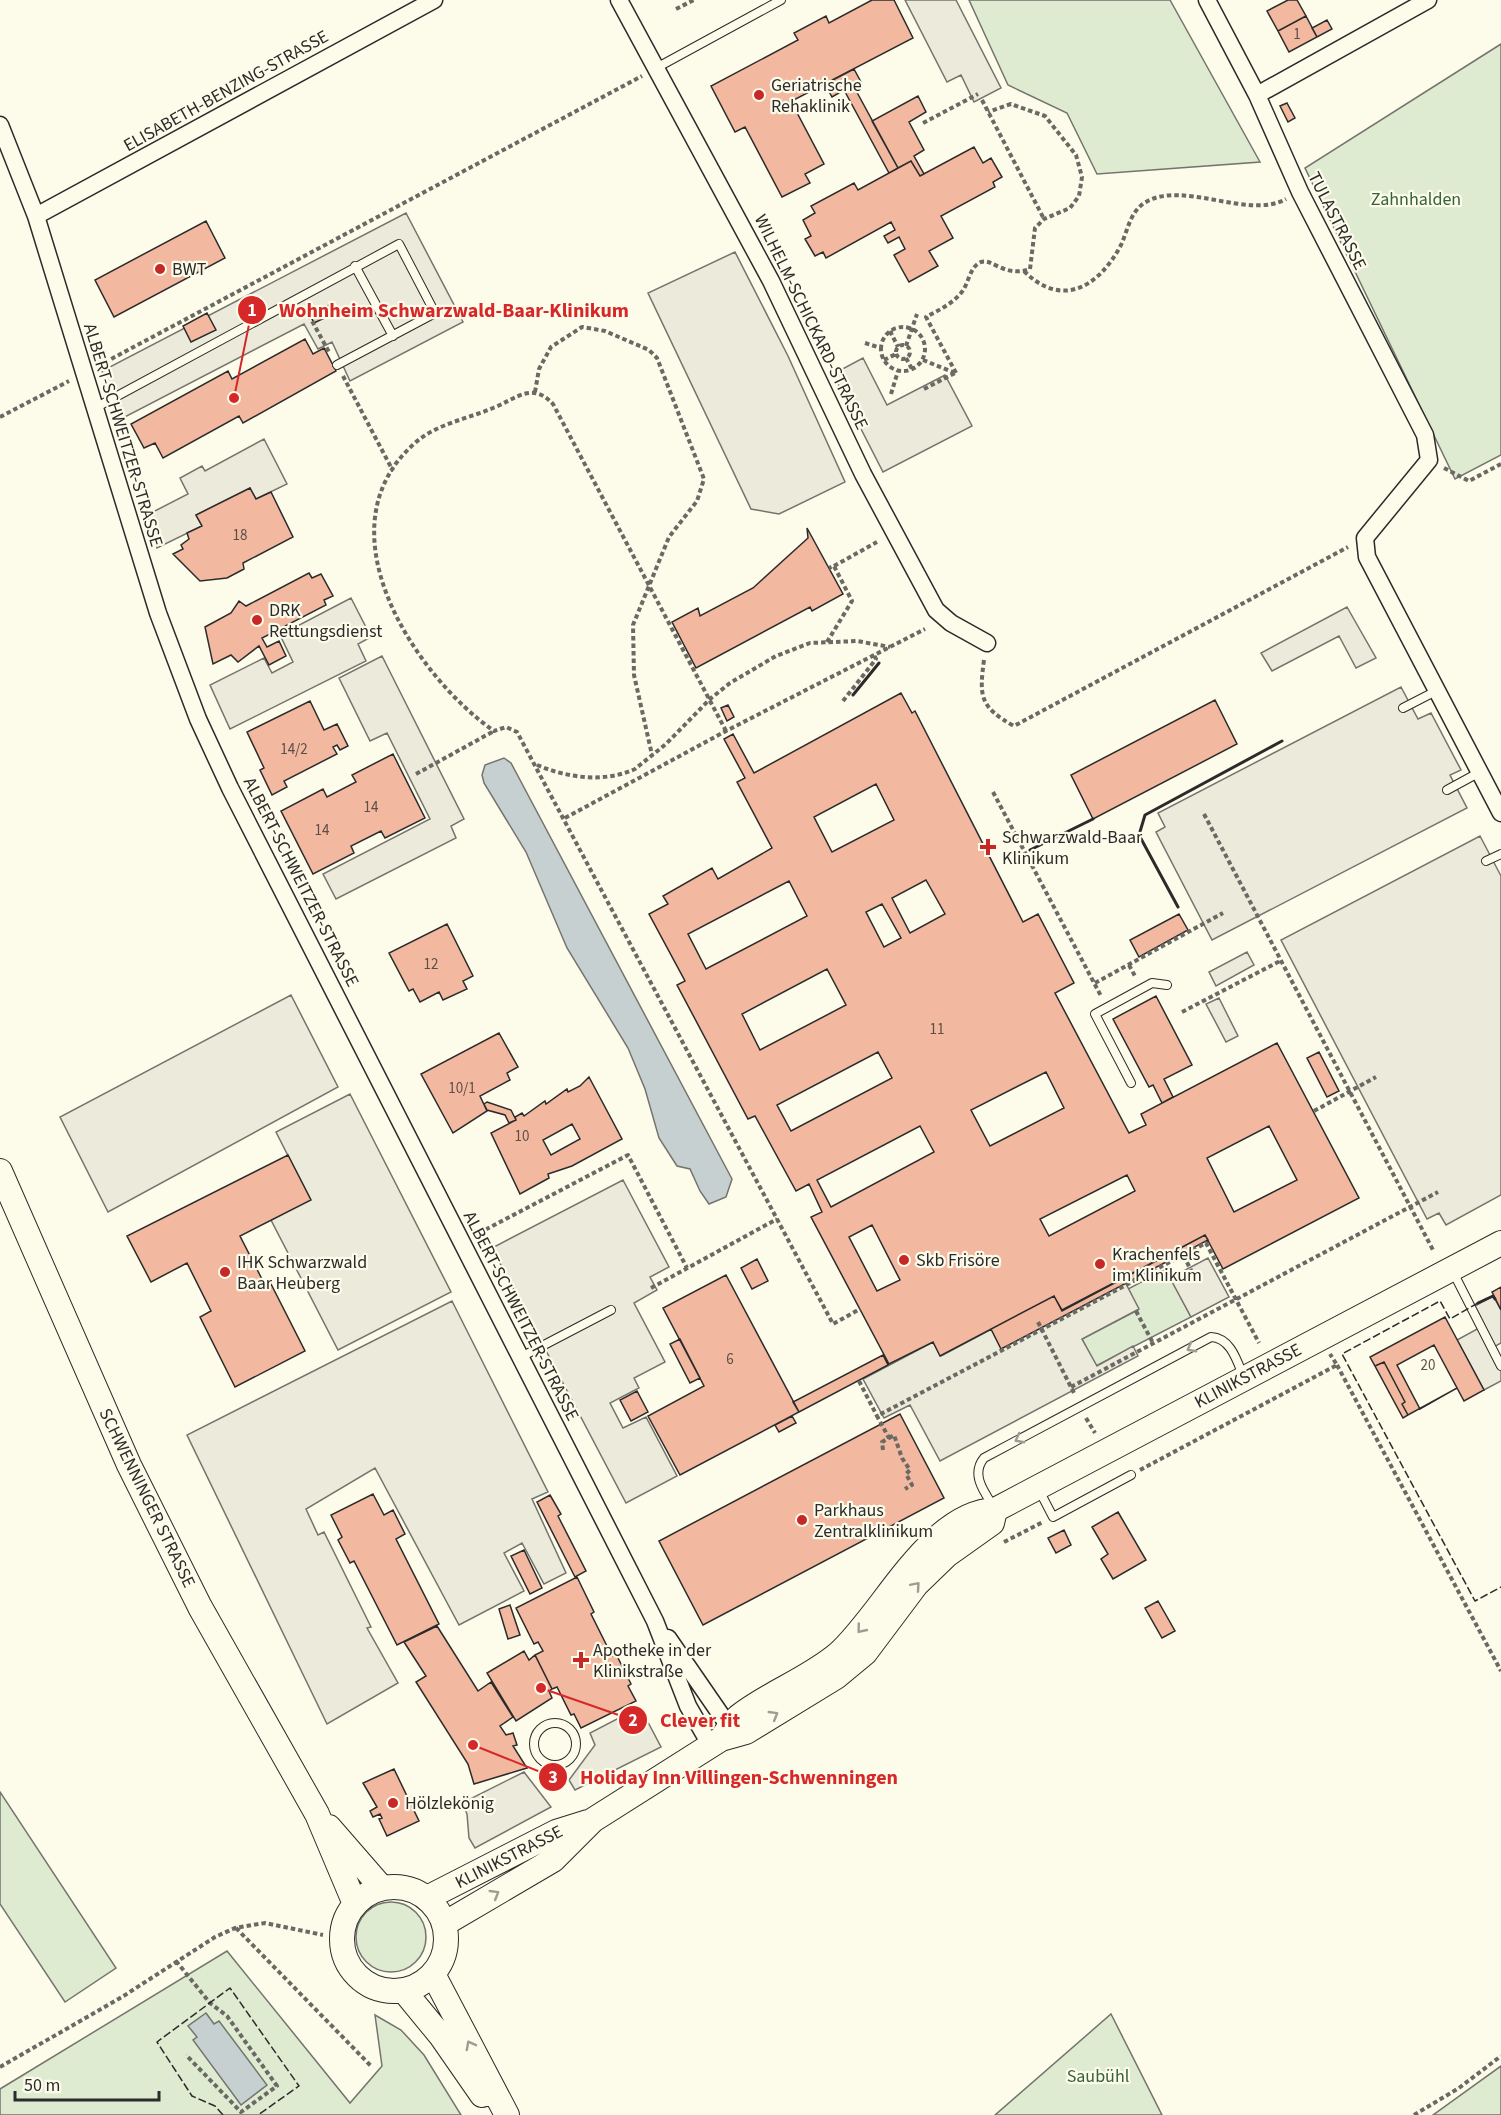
<svg xmlns="http://www.w3.org/2000/svg" width="1501" height="2115" viewBox="0 0 1501 2115" font-family="'Source Sans 3',sans-serif">
	<rect width="100%" height="100%" fill="#fdfbea"/>
	<path fill="#deebd1" stroke="#74746e" stroke-width="1.5" d="M969,0H1170L1260,162L1097,174L1067,113L1008,85Z
		M1501,44V455L1455,479L1305,168Z
		M1166,1269L1191,1317L1096,1366L1082,1339L1138,1310L1128,1289Z
		M0,1792L116,1968L65,2002L0,1904Z
		M356 1937a35 35 0 1 1 70 0a35 35 0 1 1-70 0Z
		M227,1951L350,2103L382,2066L375,2015L401,2030L424,2055L461,2115H0V2089Z
		M1111,2014L1162,2115H995Z
		M1501,2066V2115H1433Z"/>
	<path fill="#eceadb" stroke="#74746e" stroke-width="1.5" d="M905,0H956L1001,88L974,102L961,75L947,82Z
		M406,213L463,322L350,381L332,342L318,349L304,324L121,419L102,371Z
		M735,252L788,356L845,482L779,514L751,509L648,293Z
		M863,358L887,405L945,375L972,426L883,472L833,374Z
		M264,439L287,484L256,499L250,488L196,515L202,526L157,548L147,515L188,494L180,478L202,466L205,471Z
		M351,598L371,637L358,644L366,661L230,729L210,685L264,658L272,673L293,662L280,635Z
		M1347,607L1376,658L1356,668L1339,636L1272,671L1261,653Z
		M382,656L464,819L451,826L456,838L336,899L323,874L430,819L387,733L370,741L339,678Z
		M1401,687L1418,719L1431,713L1461,770L1450,775L1467,808L1212,940L1156,832L1165,827L1158,813Z
		M1480,836L1501,876V1195L1446,1225L1439,1213L1427,1219L1281,940Z
		M1247,952L1254,965L1216,986L1209,972Z
		M291,995L338,1087L108,1212L60,1117Z
		M1219,998L1238,1036L1226,1042L1206,1004Z
		M350,1094L451,1292L338,1350L271,1220L310,1199L276,1132Z
		M623,1180L669,1267L650,1277L657,1290L634,1303L665,1362L634,1378L639,1388L610,1403L623,1428L646,1417L677,1476L626,1503L492,1248Z
		M1208,1258L1229,1297L1191,1317L1170,1278Z
		M1123,1278L1139,1309L1082,1339L1097,1366L1133,1346L1138,1356L940,1461L910,1405L884,1418L863,1379L933,1342L941,1356L1054,1296L1062,1310Z
		M1493,1296L1501,1310V1343L1492,1348L1501,1366V1381L1484,1390L1457,1340L1481,1327L1471,1308Z
		M452,1301L548,1492L532,1499L566,1573L544,1584L522,1543L504,1553L524,1591L459,1625L375,1468L306,1509L318,1535L324,1532L371,1627L367,1628L398,1683L327,1724L187,1435Z
		M640,1707L661,1747L575,1790L569,1780L595,1745L590,1733Z
		M524,1772L551,1807L475,1848L469,1838L467,1814L462,1803Z"/>
	<path fill="#c7d0d0" stroke="#74746e" stroke-width="1.5" d="M504,758L511,763L732,1179L726,1197L709,1204L700,1191L690,1169L677,1166L659,1138L645,1089L628,1048L567,948L526,852L484,783L482,775L485,765Z
		M206,2013L214,2024L219,2021L267,2085L241,2105L193,2040L197,2037L188,2026Z"/>
	<path fill="#f2b8a0" stroke="#2b2b2b" stroke-width="1.5" fill-rule="evenodd" d="M872,0H894L913,38L784,105L788,112L795,109L824,164L805,174L810,183L782,197L745,127L735,132L711,86L798,40L794,33L826,16L829,23Z
		M1288,0H1297L1306,16L1278,31L1267,11Z
		M1306,16L1317,37L1289,52L1278,31Z
		M1327,20L1332,29L1317,37L1312,28Z
		M854,69L861,82L853,85L898,168L889,173L844,90L832,97L825,84Z
		M918,96L926,112L909,122L924,150L914,156L924,174L920,176L911,161L898,168L872,121Z
		M1287,103L1295,118L1288,122L1280,106Z
		M974,147L983,163L991,158L1002,177L993,182L995,187L941,216L953,238L929,251L938,266L909,282L894,255L905,249L899,237L888,243L884,236L895,230L891,222L826,258L823,252L815,256L805,239L811,236L803,220L815,213L811,206L854,183L858,190L911,161L920,176Z
		M206,221L225,258L114,317L95,280Z
		M329,305L333,314L314,323L310,315Z
		M207,313L216,330L191,342L183,326Z
		M305,339L313,354L324,348L336,371L243,423L239,416L163,458L155,443L144,448L131,424L228,371L232,379Z
		M250,488L256,499L271,492L293,537L243,563L244,569L227,578L200,581L173,554L183,549L181,545L189,539L187,533L202,526L196,515Z
		M807,528L843,594L812,611L810,607L696,668L672,622L698,608L700,616L753,588L808,538Z
		M309,573L312,578L321,574L333,596L324,600L326,605L262,638L267,647L279,641L286,656L269,665L259,646L238,662L231,655L213,664L205,627L231,613L239,601L246,606Z
		M901,693L912,713L915,711L1023,922L1038,914L1074,983L1055,993L1129,1133L1146,1125L1141,1114L1277,1043L1359,1198L1223,1269L1205,1235L1062,1310L1054,1296L940,1356L933,1342L889,1364L811,1217L822,1212L809,1184L796,1191L755,1116L748,1119L677,985L685,981L649,914L668,904L663,896L712,868L718,879L772,848L737,782L745,778L724,739L733,734L754,773ZM876,784L894,820L832,852L814,817ZM926,880L945,914L910,933L892,898ZM789,881L807,916L706,969L688,934ZM882,904L901,938L884,947L866,912ZM827,969L846,1005L760,1050L742,1014ZM878,1052L892,1078L791,1131L777,1105ZM1046,1072L1064,1108L990,1146L971,1110ZM920,1126L934,1152L831,1207L817,1180ZM1269,1126L1297,1180L1234,1212L1207,1158ZM1127,1175L1135,1191L1049,1236L1040,1219ZM872,1225L900,1280L877,1291L849,1237Z
		M1215,700L1237,744L1093,819L1071,775Z
		M310,701L324,730L337,724L348,746L340,750L337,745L333,747L337,754L284,781L287,787L272,795L260,770L264,768L247,732Z
		M728,705L734,717L727,721L721,708Z
		M393,754L425,818L385,838L381,831L351,846L354,853L313,874L281,811L323,789L327,797L356,782L352,775Z
		M1179,914L1188,930L1139,957L1130,940Z
		M447,924L473,976L463,981L467,989L443,1000L439,992L420,1002L413,989L409,991L389,953Z
		M1156,996L1192,1065L1164,1079L1173,1097L1162,1103L1153,1085L1149,1087L1113,1019Z
		M499,1033L518,1067L507,1073L510,1080L480,1096L487,1111L453,1133L421,1074Z
		M1319,1052L1339,1091L1327,1097L1307,1058Z
		M589,1077L622,1139L572,1166L548,1174L549,1178L520,1194L491,1133L516,1120L515,1117L522,1113L524,1116L545,1101L546,1104L567,1089L568,1092L580,1086ZM572,1124L580,1139L551,1155L543,1140Z
		M487,1102L511,1110L516,1120L509,1123L505,1115L487,1110L484,1104Z
		M288,1155L311,1200L240,1236L266,1287L271,1284L305,1351L235,1387L200,1317L211,1311L187,1263L151,1282L127,1236Z
		M1205,1235L1208,1240L1001,1349L991,1329L1054,1296L1062,1311Z
		M757,1259L768,1281L752,1289L741,1268Z
		M726,1275L799,1412L680,1475L648,1416L704,1386L663,1308Z
		M1501,1287V1310L1492,1292Z
		M1445,1317L1484,1390L1464,1401L1457,1388L1408,1415L1402,1404L1405,1402L1384,1362L1375,1366L1370,1357Z
		M680,1339L700,1378L690,1383L670,1344Z
		M1434,1345L1457,1388L1420,1409L1397,1365Z
		M883,1355L888,1365L799,1412L793,1402Z
		M1384,1362L1405,1402L1402,1404L1408,1415L1403,1418L1375,1366Z
		M637,1391L648,1412L631,1421L620,1400Z
		M900,1414L944,1498L703,1625L659,1541Z
		M792,1416L796,1423L779,1432L775,1425Z
		M373,1494L384,1515L393,1510L405,1534L396,1539L439,1624L397,1645L354,1561L350,1563L338,1540L342,1537L331,1515Z
		M550,1495L561,1514L558,1516L586,1571L575,1577L537,1502Z
		M1118,1512L1146,1560L1113,1579L1101,1559L1108,1554L1092,1527Z
		M1064,1530L1071,1545L1056,1553L1048,1538Z
		M524,1550L542,1588L530,1594L511,1556Z
		M577,1577L594,1612L591,1614L612,1656L616,1654L631,1684L628,1686L636,1701L581,1728L574,1714L571,1715L557,1687L552,1689L535,1655L543,1651L538,1642L534,1644L516,1608Z
		M1158,1601L1175,1631L1162,1638L1145,1608Z
		M510,1605L520,1635L508,1639L499,1609Z
		M437,1626L478,1691L491,1682L513,1717L500,1726L506,1735L513,1733L517,1745L513,1746L527,1768L474,1784L468,1764L416,1682L426,1676L404,1642Z
		M524,1651L529,1660L535,1655L552,1689L549,1691L552,1698L516,1721L487,1673Z
		M394,1769L419,1821L387,1836L379,1819L382,1818L380,1814L373,1817L370,1811L377,1807L363,1783Z"/>
	<g fill="none" stroke-linecap="round" stroke-linejoin="round">
		<g stroke="#2b2b2b" stroke-width="10">
			<path id="lane" d="M658,67L781,0
				M355,266L393,336
				M95,408L399,244L435,313L337,365
				M1403,708L1438,690
				M1447,790L1480,772
				M1486,861L1501,854
				M1131,1083L1095,1014L1152,983L1167,985
				M1453,1272L1501,1366
				M521,1357L611,1310
				M1039,1490L1053,1517L1131,1475
				M995,1509C985,1493 970,1475 984,1458L1211,1337C1231,1338 1237,1361 1244,1378
				M534 1744a21 21 0 1 1 42 0a21 21 0 1 1-42 0Z"/>
		</g>
		<g stroke="#2b2b2b" stroke-width="19">
			<path id="street" d="M619,0L771,281L863,474L936,610L951,623L987,643
				M1207,0L1257,95L1300,192L1425,435L1429,460L1365,538L1367,557L1501,813
				M1257,95L1428,0
				M0,125L36,216L158,613L198,719L230,788L655,1621L688,1706L711,1746
				M36,216L434,0
				M668,1638L730,1728"/>
		</g>
		<g stroke="#2b2b2b" stroke-width="26">
			<path id="secondary" d="M0,1171L129,1465L200,1607L317,1814L355,1904
				M721,1739C727,1732 731,1723 738,1717C768,1693 807,1680 838,1654C883,1614 929,1513 995,1510L1501,1243
				M329,1827L382,1888
				M342 1939a52 52 0 1 1 104 0a52 52 0 1 1-104 0Z
				M427,1898L556,1832L588,1822
				M444,1924L553,1860L593,1820L721,1739L746,1732L836,1677L865,1653L916,1585L947,1555L992,1523L995,1510
				M433,1974L507,2115
				M404,1991L441,2036L482,2095"/>
		</g>
		<path stroke="#6a6964" stroke-width="4" stroke-dasharray="4.5 3" stroke-linecap="butt" d="M676,9L694,0
			M982,100L1044,219
			M923,123L978,94
			M1024,271C1062,309 1099,287 1121,245C1128,230 1130,211 1146,202C1183,180 1249,220 1286,199
			M305,308L330,354
			M881 349a22 22 0 1 1 44 0a22 22 0 1 1-44 0Z
			M890,331L898,347
			M865,343L881,348
			M896 352a7 7 0 1 1 14 0a7 7 0 1 1-14 0Z
			M906,346L917,314
			M906,358L912,369
			M884,360L896,354
			M923,360L955,373
			M98,366L642,76
			M956,373L926,317C939,310 952,304 961,293C969,284 969,267 981,262C992,258 1005,278 1030,269L1035,228L1044,219L1070,208L1079,196L1082,177L1076,155L1045,116L1011,104L988,112
			M343,376L393,471
			M924,389L955,373
			M535,392L539,369L551,347L582,327L605,331L649,350L657,358L704,479L697,501L669,537L633,625L634,675L652,755
			M891,394L898,371
			M0,417L69,381
			M1444,468L1469,481L1501,464
			M834,566L877,542
			M827,642L852,601L834,566L829,568
			M984,660C979,697 980,707 1014,726L1348,547
			M843,701L876,659L874,655
			M726,731L553,404C532,381 516,399 493,408C467,419 436,424 415,443C318,528 414,675 494,731L506,727L517,732L833,1324L860,1309
			M537,765C568,778 604,783 635,769L666,744L710,699L730,683L776,656L810,643L857,641L890,647
			M416,774L494,731
			M993,792L1101,996
			M1204,814L1433,1250
			M565,818L726,731L925,629
			M1129,965L1136,978
			M1095,983L1223,913
			M1182,1012L1280,961
			M1314,1111L1376,1077
			M479,1233L628,1155L687,1268
			M1180,1249L1192,1272
			M651,1288L777,1219
			M1136,1311L1153,1343
			M1038,1322L1075,1395
			M1337,1365L1501,1671
			M859,1381L877,1416
			M1071,1387L1438,1192
			M1086,1418L1095,1433
			M889,1438L894,1435L902,1458L910,1470L906,1474L912,1485L905,1489
			M883,1450L882,1442L889,1438L877,1416L1206,1243L1259,1343
			M1140,1470L1337,1365L1330,1354
			M1004,1542L1043,1522
			M236,1928L371,2066
			M176,1961L210,2003L227,2016L277,2086L241,2112L186,2055
			M0,2067L122,1997L215,1937L235,1928L265,1923L323,1935
			M1414,2115L1459,2088L1501,2056"/>
		<use href="#lane" stroke="#fdfbea" stroke-width="8"/>
		<use href="#street" stroke="#fdfbea" stroke-width="16"/>
		<use href="#secondary" stroke="#fdfbea" stroke-width="24"/>
		<path stroke="#2b2b2b" stroke-width="1.5" stroke-dasharray="8 3" stroke-linecap="butt" d="M1478,1303L1450,1319L1440,1301L1342,1354L1475,1601L1501,1587
			M223,2115L215,2106L192,2096L157,2042L230,1988L299,2086L258,2115"/>
		<path stroke="#2b2b2b" stroke-width="3" d="M853,695L879,663
			M1030,850L1093,819
			M1178,907L1139,835L1145,815L1282,741
			M1478,1303L1493,1296L1495,1299"/>
	</g>
	<defs><path id="oneway-chevron" d="M-2-3.5L2.5 0L-2 3.5" fill="none" stroke-width="1.6" stroke-linecap="round" stroke-linejoin="round" transform="scale(1.5)"/></defs>
	<g stroke="#9e9d94">
		<use href="#oneway-chevron" transform="translate(1191 1348) rotate(152)"/>
		<use href="#oneway-chevron" transform="translate(1019 1439) rotate(152)"/>
		<use href="#oneway-chevron" transform="translate(916 1586) rotate(-49)"/>
		<use href="#oneway-chevron" transform="translate(861 1629) rotate(129)"/>
		<use href="#oneway-chevron" transform="translate(774 1715) rotate(-31)"/>
		<use href="#oneway-chevron" transform="translate(495 1894) rotate(-31)"/>
		<use href="#oneway-chevron" transform="translate(470 2045) rotate(-118)"/>
	</g>
	<g fill="#c62828" stroke="#fdfbea" stroke-width="2">
		<circle cx="759" cy="95" r="6"/>
		<circle cx="160" cy="269" r="6"/>
		<circle cx="257" cy="620" r="6"/>
		<path d="M985 838h6v6h6v6h-6v6h-6v-6h-6v-6h6z"/>
		<circle cx="904" cy="1260" r="6"/>
		<circle cx="1100" cy="1264" r="6"/>
		<circle cx="225" cy="1272" r="6"/>
		<circle cx="802" cy="1520" r="6"/>
		<path d="M578 1651h6v6h6v6h-6v6h-6v-6h-6v-6h6z"/>
		<circle cx="393" cy="1803" r="6"/>
	</g>
	<g text-anchor="middle" dominant-baseline="central" stroke-width="4.5" stroke-linejoin="round" paint-order="stroke">
		<g font-size="15" fill="#5d4e48">
			<text x="1297" y="34">1</text>
			<text x="240" y="535">18</text>
			<text x="294" y="749">14/2</text>
			<text x="371" y="807">14</text>
			<text x="322" y="830">14</text>
			<text x="431" y="964">12</text>
			<text x="937" y="1029">11</text>
			<text x="462" y="1088">10/1</text>
			<text x="522" y="1136">10</text>
			<text x="730" y="1359">6</text>
			<text x="1428" y="1365">20</text>
		</g>
		<g font-size="18" fill="#2b2b2b" stroke="#fdfbea" text-anchor="start">
			<text x="771" y="85">Geriatrische<tspan x="771" dy="21">Rehaklinik</tspan></text>
			<text x="172" y="269">BWT</text>
			<text x="269" y="610">DRK<tspan x="269" dy="21">Rettungsdienst</tspan></text>
			<text x="1002" y="837">Schwarzwald-Baar<tspan x="1002" dy="21">Klinikum</tspan></text>
			<text x="1112" y="1254">Krachenfels<tspan x="1112" dy="21">im Klinikum</tspan></text>
			<text x="916" y="1260">Skb Frisöre</text>
			<text x="237" y="1262">IHK Schwarzwald<tspan x="237" dy="21">Baar Heuberg</tspan></text>
			<text x="814" y="1510">Parkhaus<tspan x="814" dy="21">Zentralklinikum</tspan></text>
			<text x="593" y="1650">Apotheke in der<tspan x="593" dy="21">Klinikstraße</tspan></text>
			<text x="405" y="1803">Hölzlekönig</text>
		</g>
		<g font-size="18" fill="#2b2b2b" stroke="#fdfbea">
			<text transform="translate(226 91) rotate(-29)">ELISABETH-BENZING-STRASSE</text>
			<text transform="translate(1337 221) rotate(63)">TULASTRASSE</text>
			<text transform="translate(811 322) rotate(64)">WILHELM-SCHICKARD-STRASSE</text>
			<text transform="translate(123 435) rotate(73)">ALBERT-SCHWEITZER-STRASSE</text>
			<text transform="translate(301 882) rotate(63)">ALBERT-SCHWEITZER-STRASSE</text>
			<text transform="translate(521 1316) rotate(63)">ALBERT-SCHWEITZER-STRASSE</text>
			<text transform="translate(1248 1376) rotate(-28)">KLINIKSTRASSE</text>
			<text transform="translate(147 1498) rotate(64)">SCHWENNINGER STRASSE</text>
			<text transform="translate(509 1857) rotate(-27)">KLINIKSTRASSE</text>
		</g>
		<g font-size="18" fill="#34623c" stroke="#fdfbea">
			<text x="1416" y="199">Zahnhalden</text>
			<text x="1098" y="2076">Saubühl</text>
		</g>
	</g>
	<path fill="none" stroke="#d62828" stroke-width="2" d="M234 398L252 310M541 1688L633 1720M473 1745L553 1777"/>
	<g fill="#d62828" stroke="#fdfbea" stroke-width="2">
		<circle cx="234" cy="398" r="6"/>
		<circle cx="541" cy="1688" r="6"/>
		<circle cx="473" cy="1745" r="6"/>
		<circle cx="252" cy="310" r="15"/>
		<circle cx="633" cy="1720" r="15"/>
		<circle cx="553" cy="1777" r="15"/>
	</g>
	<g font-size="18" text-anchor="middle" font-weight="bold" fill="#fff">
		<text x="252" y="316">1</text>
		<text x="633" y="1726">2</text>
		<text x="553" y="1783">3</text>
	</g>
	<g font-size="20" text-anchor="middle" font-weight="bold" fill="#d62828" stroke="#fdfbea" stroke-width="4.5" stroke-linejoin="round" paint-order="stroke">
		<text x="454" y="317">Wohnheim Schwarzwald-Baar-Klinikum</text>
		<text x="700" y="1727">Clever fit</text>
		<text x="739" y="1784">Holiday Inn Villingen-Schwenningen</text>
	</g>
	<path d="M15 2091v9h144v-9" fill="none" stroke="#2b2b2b" stroke-width="3"/>
	<text x="24" y="2091" font-size="18" fill="#2b2b2b" stroke="#fdfbea" stroke-width="4.5" paint-order="stroke">50 m</text>
</svg>
